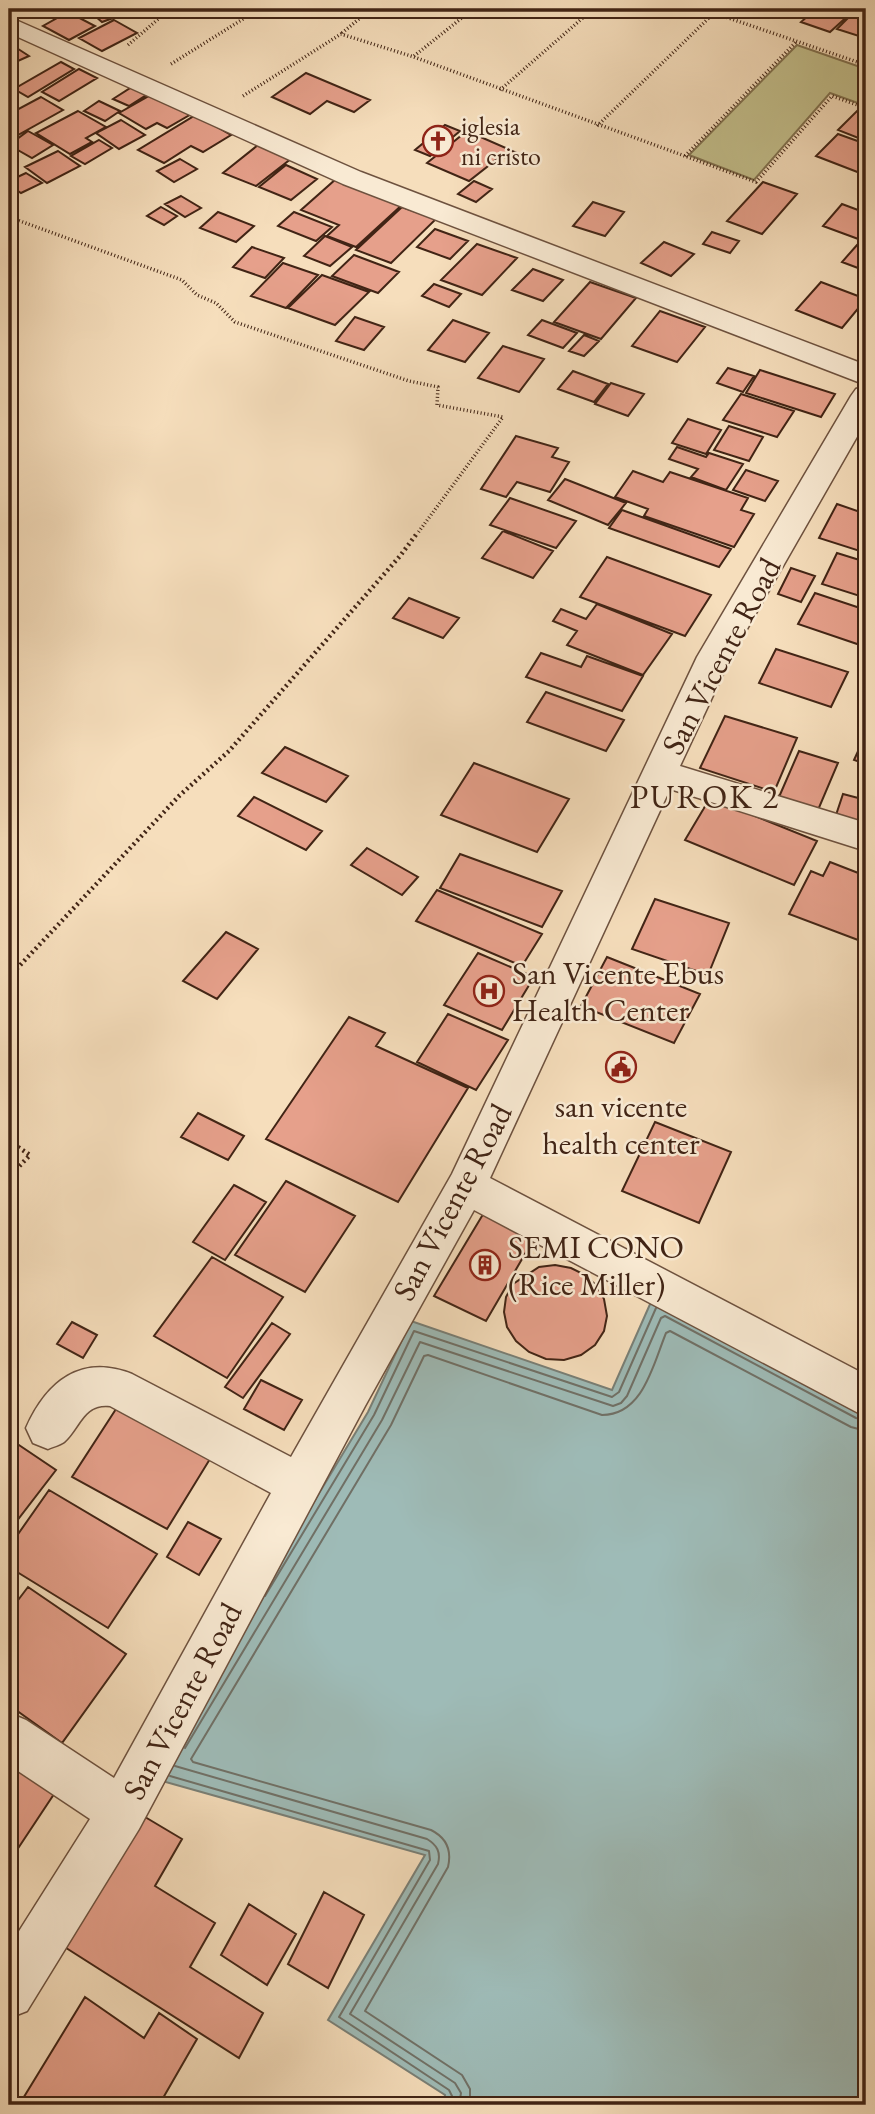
<svg xmlns="http://www.w3.org/2000/svg" width="875" height="2114" viewBox="0 0 875 2114" font-family="'EB Garamond',serif">
	<rect width="100%" height="100%" fill="#f6debc"/>
	<filter id="stains"><feTurbulence type="fractalNoise" baseFrequency=".00286" numOctaves="4"/><feColorMatrix values="0 0 0 0 .2 0 0 0 0 .09 0 0 0 0 .02 0 0 0 .5 -.17"/></filter>
	<radialGradient id="worn" r=".72"><stop offset=".6" stop-color="#630" stop-opacity="0"/><stop offset="1" stop-color="#630" stop-opacity=".3"/></radialGradient>
	<path fill="#c3bf8c" stroke="#827250" stroke-width="2" d="M797,45L866,69V106L830,93L754,180L689,155Z"/>
	<path fill="#9ebbb7" stroke="#797f76" stroke-width="2" d="M655,1293L866,1405V2105H443L445,2095L328,2020L425,1855L148,1777L368,1412L411,1321L612,1390Z"/>
	<g fill="none" stroke-linecap="round" stroke-linejoin="round">
		<path stroke="#707066" stroke-width="2" d="M265,1596L374,1415L414,1331L612,1397L619,1392L656,1308
			M185,1748L382,1420L420,1342L613,1406L621,1403L627,1396L661,1318L665,1316L856,1418L866,1420
			M175,1766L427,1839C437,1845 441,1852 438,1864L350,2014L455,2083L461,2093L459,2105
			M170,1776L429,1851L430,1860L339,2017L449,2090L452,2096L450,2105
			M470,2105V2089L462,2075L365,2011L448,1867C452,1850 447,1838 431,1830L193,1762L191,1759L391,1425L424,1356L428,1355L602,1415C643,1415 653,1365 666,1333L670,1331L851,1427L866,1431"/>
	</g>
	<path fill="#e6a08b" stroke="#412415" stroke-width="2" d="M87,9H138L102,22Z
		M816,9L828,13L838,9L851,13L830,32L801,22Z
		M68,12L95,26L69,40L43,26Z
		M852,14L866,19L865,38L837,29Z
		M114,20L137,33L102,51L79,38Z
		M9,43L29,56L9,65Z
		M61,62L74,69L28,97L14,89Z
		M79,69L97,78L59,101L42,92Z
		M306,73L370,100L354,112L327,101L310,114L272,97Z
		M135,85L151,92L129,106L113,99Z
		M156,92L193,113L167,128L157,123L146,129L119,113Z
		M41,97L63,110L9,140V114Z
		M99,101L120,111L105,121L84,111Z
		M858,110L866,112V141L838,130Z
		M78,111L106,127L86,138L92,142L70,154L36,133Z
		M199,113L222,124L217,127L231,135L203,152L191,146L164,163L138,150Z
		M121,120L145,135L119,149L96,133Z
		M445,125L460,131L430,156L415,150Z
		M28,131L53,145L32,158L9,145Z
		M467,131L526,157L518,163L501,156L469,181L427,163Z
		M838,134L866,144V166L860,173L816,156Z
		M99,140L112,148L85,164L71,156Z
		M258,145L292,158L256,186L223,173Z
		M58,151L80,166L47,183L25,167Z
		M180,159L197,169L174,182L157,171Z
		M286,165L317,179L291,200L259,187Z
		M26,173L42,183L21,193L9,185V181Z
		M336,179L403,204L356,247L327,236L339,225L301,210Z
		M474,181L492,189L476,202L458,194Z
		M763,182L797,194L762,234L727,221Z
		M181,196L201,208L185,217L165,204Z
		M593,202L624,212L605,236L573,226Z
		M842,204L866,213V234L861,240L823,226Z
		M161,207L177,216L164,225L147,216Z
		M402,207L436,219L391,263L356,250Z
		M218,212L254,226L236,242L200,228Z
		M294,212L332,227L316,241L278,226Z
		M435,229L468,241L450,259L417,247Z
		M712,232L739,241L730,253L703,244Z
		M325,236L352,247L330,266L304,256Z
		M664,242L694,254L671,276L641,263Z
		M477,244L517,258L482,295L441,280Z
		M857,245L866,249V271L842,262Z
		M252,247L284,258L265,278L233,267Z
		M354,255L399,272L378,293L332,276Z
		M283,263L318,275L286,308L251,296Z
		M533,269L563,280L543,301L512,290Z
		M322,275L369,292L335,325L288,308Z
		M590,282L636,298L601,339L554,322Z
		M821,282L866,299L842,328L796,310Z
		M434,284L461,294L449,307L422,296Z
		M660,311L705,327L677,362L632,346Z
		M355,317L384,327L364,350L336,341Z
		M453,320L489,333L465,362L428,350Z
		M542,320L577,333L563,348L528,335Z
		M584,335L599,341L584,356L569,351Z
		M503,346L544,359L519,392L478,378Z
		M728,368L754,376L743,392L717,383Z
		M760,370L835,394L821,417L746,393Z
		M573,371L608,384L594,402L558,389Z
		M611,383L644,394L628,416L595,404Z
		M741,394L794,411L777,437L723,420Z
		M688,419L721,430L706,454L672,443Z
		M729,426L763,437L749,461L714,450Z
		M516,436L558,448L552,457L569,462L550,492L517,482L506,497L481,489Z
		M677,447L706,457L709,453L743,464L726,490L691,477L698,469L669,459Z
		M746,470L778,481L765,501L733,490Z
		M633,471L663,482L670,472L748,498L741,510L754,514L734,547L644,516L648,509L615,497Z
		M565,479L626,503L608,525L548,500Z
		M510,498L576,521L556,548L490,525Z
		M837,504L866,514V553L819,538Z
		M622,510L731,549L719,567L609,528Z
		M503,531L553,551L533,578L482,558Z
		M837,553L866,562V598L822,584Z
		M607,557L711,595L685,636L580,597Z
		M791,568L815,576L801,602L778,594Z
		M815,593L866,610V647L798,624Z
		M409,598L459,618L443,638L393,618Z
		M597,604L672,634L643,675L567,645L577,631L553,621L561,609L586,619Z
		M776,649L848,672L831,707L759,683Z
		M541,653L581,667L587,656L643,676L622,711L526,677Z
		M546,692L624,720L606,751L527,722Z
		M725,716L797,738L774,792L700,768Z
		M866,734V764L854,760Z
		M285,747L348,776L326,802L262,773Z
		M799,751L838,763L818,810L779,797Z
		M474,763L569,799L537,852L441,815Z
		M843,794L866,800L865,826L835,818Z
		M254,797L322,831L306,850L238,816Z
		M710,798L817,841L794,885L685,840Z
		M367,848L418,877L402,895L351,865Z
		M460,854L562,891L542,927L440,888Z
		M830,862L866,876V943L789,914L811,871L823,876Z
		M437,890L542,934L522,966L416,921Z
		M655,899L729,923L708,975L632,949Z
		M226,932L258,949L217,999L183,981Z
		M478,953L534,977L502,1030L444,1005Z
		M607,957L700,994L674,1043L581,1006Z
		M448,1014L508,1040L476,1090L417,1062Z
		M349,1017L385,1033L376,1046L468,1088L398,1202L266,1139Z
		M198,1113L244,1136L228,1160L181,1137Z
		M655,1122L731,1152L699,1223L622,1191Z
		M286,1181L355,1216L305,1292L235,1255Z
		M234,1185L266,1202L225,1260L193,1242Z
		M485,1211L536,1235L486,1321L434,1296Z
		M212,1257L283,1297L227,1378L154,1336Z
		M555,1265L571,1268L585,1275L597,1286L604,1299L607,1316L604,1331L595,1345L581,1355L564,1360L546,1359L529,1352L516,1341L507,1327L504,1312L506,1297L513,1284L539,1267Z
		M72,1322L97,1335L83,1358L57,1344Z
		M272,1323L290,1334L243,1398L225,1387Z
		M261,1380L302,1400L284,1430L244,1409Z
		M116,1409L210,1459L167,1529L72,1477Z
		M10,1439L56,1470L16,1522L9,1516Z
		M49,1490L157,1554L108,1628L9,1567V1547Z
		M188,1522L221,1539L199,1575L167,1557Z
		M28,1587L126,1654L62,1743L9,1705V1612Z
		M9,1745L62,1782L9,1862Z
		M140,1814L182,1839L155,1886L215,1923L190,1967L263,2013L239,2058L63,1946Z
		M324,1892L364,1915L328,1988L288,1964Z
		M249,1904L296,1934L267,1985L221,1955Z
		M85,1997L144,2038L159,2013L197,2039L159,2105H19Z"/>
	<g fill="none" stroke-linecap="round" stroke-linejoin="round">
		<g stroke="#6e523f" stroke-width="3">
			<path id="minor" d="M9,17L361,172L866,365V385L343,184L9,33Z
				M866,386V421L731,657L680,766L866,823V851L670,789L490,1178L866,1375V1417L474,1210L365,1406L139,1829L27,2011L9,2018V1947L90,1819L9,1765V1713L26,1720L114,1778L271,1493L110,1406C83,1403 80,1428 64,1442C60,1445 52,1447 48,1449L33,1443L26,1428C47,1381 81,1354 132,1374L291,1457L452,1174L697,657L851,396L856,389Z"/>
		</g>
		<path stroke="#412415" stroke-width="3.5" stroke-dasharray="1 2.5" stroke-linecap="butt" d="M713,9L714,13L866,65
			M342,33L371,9
			M128,45L163,15L152,9
			M414,56L473,9
			M171,64L259,9
			M500,90L593,9
			M243,96L341,34L414,57L756,182L832,96L866,108
			M597,126L714,13
			M685,156L796,42
			M9,217L182,280L197,295L216,303L235,322L409,381L438,387L437,405L503,417L417,534"/>
		<path stroke="#412415" stroke-width="4.5" stroke-dasharray="2 3.5" stroke-linecap="butt" d="M9,977L179,796L229,751L400,556L418,532
			M9,1141L30,1155L9,1177"/>
		<use href="#minor" fill="#f9ead3" fill-rule="evenodd"/>
	</g>
	<defs>
		<g id="church-ring" transform="scale(1.575)"><circle r="9.5" fill="#f9ead3" stroke="#8f2418" stroke-width="1.5"/><path d="M-1.2-6h2.4v3.5h3.3v2.4h-3.3V6h-2.4V-.1h-3.3v-2.4h3.3Z" fill="#8f2418"/></g>
		<g id="hospital-ring" transform="scale(1.575)"><circle r="9.5" fill="#f9ead3" stroke="#8f2418" stroke-width="1.5"/><path d="M-5-5h3v3.5h4V-5h3V5h-3V1.5h-4V5h-3Z" fill="#8f2418"/></g>
		<g id="civic-ring" transform="scale(1.575)"><circle r="9.5" fill="#f9ead3" stroke="#8f2418" stroke-width="1.5"/><path d="M-.6-6.5H3V-4.5H.6V-3L4-1V1h2V6H-6V1h2V-1L-.6-3ZM-1.2 2.5V6h2.4V2.5Z" fill="#8f2418"/></g>
		<g id="building-ring" transform="scale(1.575)"><circle r="9.5" fill="#f9ead3" stroke="#8f2418" stroke-width="1.5"/><path d="M-4-6H4V6H1V3H-1V6H-4ZM-2.5-4.3h1.7v1.8h-1.7ZM.8-4.3h1.7v1.8H.8ZM-2.5-1h1.7V.8h-1.7ZM.8-1h1.7V.8H.8Z" fill="#8f2418"/></g>
	</defs>
	<g fill-rule="evenodd">
		<use href="#church-ring" x="438" y="141"/>
		<use href="#hospital-ring" x="489" y="991"/>
		<use href="#civic-ring" x="621" y="1067"/>
		<use href="#building-ring" x="485" y="1265"/>
	</g>
	<g text-anchor="middle" dominant-baseline="central" stroke-width="5" stroke-linejoin="round" paint-order="stroke">
		<g font-size="26" fill="#412415" stroke="#f9ead3" text-anchor="start">
			<text x="461" y="126">iglesia<tspan x="461" dy="30">ni cristo</tspan></text>
		</g>
		<g font-size="32" fill="#412415" stroke="#f9ead3">
			<text transform="translate(721 656) rotate(-62)">San Vicente Road</text>
			<text transform="translate(452 1202) rotate(-62)">San Vicente Road</text>
			<text transform="translate(182 1701) rotate(-62)">San Vicente Road</text>
		</g>
		<g font-size="32" fill="#412415" stroke="#f9ead3" text-anchor="start">
			<text x="512" y="973">San Vicente Ebus<tspan x="512" dy="37">Health Center</tspan></text>
			<text x="621" y="1106" text-anchor="middle">san vicente<tspan x="621" dy="37">health center</tspan></text>
			<text x="508" y="1247">SEMI CONO<tspan x="508" dy="37">(Rice Miller)</tspan></text>
		</g>
		<g font-size="33" letter-spacing="2" fill="#412415" stroke="#f9ead3">
			<text x="705" y="796">PUROK 2</text>
		</g>
	</g>
	<rect width="875" height="2114" fill="none" stroke="#f6debc" stroke-width="35"/>
	<rect x="10" y="10" width="854" height="2093" fill="none" stroke="#412415" stroke-width="3.5"/>
	<rect x="18" y="18" width="840" height="2079" fill="none" stroke="#412415" stroke-width="2"/>
	<rect width="100%" height="100%" filter="url(#stains)"/>
	<rect width="100%" height="100%" fill="url(#worn)"/>
</svg>
